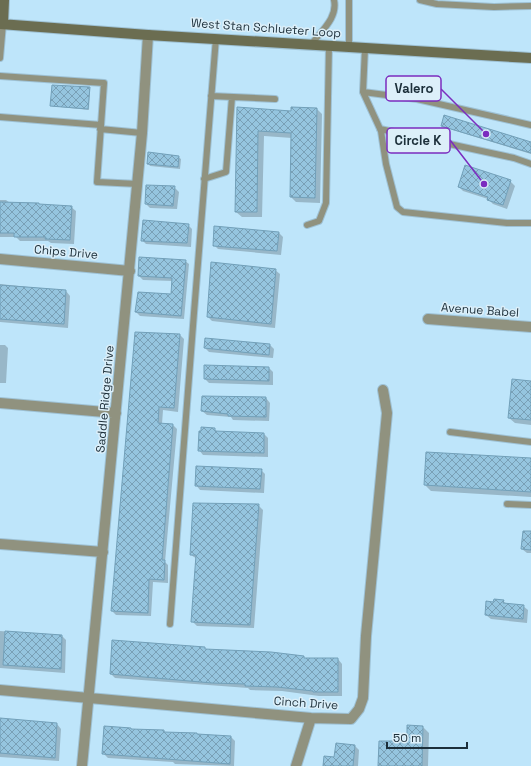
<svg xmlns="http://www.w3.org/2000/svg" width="531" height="766" viewBox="0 0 531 766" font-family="'Space Grotesk',sans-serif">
	<defs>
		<pattern id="building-cross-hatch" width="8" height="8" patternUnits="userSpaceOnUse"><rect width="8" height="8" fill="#95c5df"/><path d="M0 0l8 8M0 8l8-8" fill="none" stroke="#79a0b6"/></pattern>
	</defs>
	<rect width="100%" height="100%" fill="#bee5fa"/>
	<path fill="#0003" d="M90,88L89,110L51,106Z
		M238,108L292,112L317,109L322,114L320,203L296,202L291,197L292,138L264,136L262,217H242L236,212Z
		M442,125L531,143V154L443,127Z
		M178,157L181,159L180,169L150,166L148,163Z
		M510,181L515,186L507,209L493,204L488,199L463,191L459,187Z
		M174,187L179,192L177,209L150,208L146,204Z
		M0,200H6L10,203L71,207L76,211L74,244L51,243L48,241H20L16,237H0Z
		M188,225L192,229L191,247L146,244L142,240Z
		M279,233L283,237L281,255L218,249L214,245Z
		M185,261L189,264L184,319L140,316L136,312L171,296L173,281L143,280L139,276Z
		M275,270L280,274L275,328L212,321L208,317Z
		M0,284L66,291L70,296L68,328L0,322Z
		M136,334L180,335L184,339L178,412L163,410L162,424L173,425L177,429L165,562L168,565V583L153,582L151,616L116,615L112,611Z
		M0,345H5L8,348L6,383H0Z
		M270,345L274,349L273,358L209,352L205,348Z
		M269,368L273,372V385L209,383L205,379Z
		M531,382V425L515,423L509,418Z
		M266,398L270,403L269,421L233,420L231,417L207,415L202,411Z
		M214,429L217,432L264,434L268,438V457L203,455L199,450Z
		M531,459V497L431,491L425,485Z
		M261,470L265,474L264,493L200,490L196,485Z
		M258,505L263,510L254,628L197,626L192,621L197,559L191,555Z
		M531,532V553H527L522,549Z
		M503,601L507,604L523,606L528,610L527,623L491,619L486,615L494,603Z
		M0,631L62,636L66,640L65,673L0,668Z
		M204,648L206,650L303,657L306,659H338L342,664V696H319L282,691L250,690L248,688L115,678L111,674Z
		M0,720L57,724L61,729L59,761L0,757Z
		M423,727L429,733L428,766H379L408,742Z
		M164,731L166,733L197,734L198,735L231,737L235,741L234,766L175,764L173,762L108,758L103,753Z
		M337,744L355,746L359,750L358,766H324L335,758Z"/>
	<path fill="url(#building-cross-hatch)" stroke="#72a0b9" d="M52,85L90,87L88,109L50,106Z
		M237,107L291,111V107L317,108L315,198L290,197L291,133L258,131L257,212H235Z
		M444,115L531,142V153L441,126Z
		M148,152L179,156L178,167L147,164Z
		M465,165L511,180L503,205L487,200L488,197L458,187Z
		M146,185L175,186L173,206L145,204Z
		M0,202L39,203V204L72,206L70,240L45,239L46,237H14V233H0Z
		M143,220L189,224L187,243L141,241Z
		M214,226L279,232L277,251L213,246Z
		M139,257L186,260L181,316L135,312L138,292L171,294L172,278L138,276Z
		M211,262L276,269L271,324L207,317Z
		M0,285L66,290L64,324L0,319Z
		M135,332L180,334L174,408L159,407L158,423L173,424L162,560H165L164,580L149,579L148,613L111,611Z
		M205,338L270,344L269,355L204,348Z
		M204,365L269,367V381L204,379Z
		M512,379L531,381V420L508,418Z
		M202,396L266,397V417L228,416V414L201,411Z
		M201,427L215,428V431L264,433V453L198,451L199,431H201Z
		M426,452L531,458V492L424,485Z
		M196,466L262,469L260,489L195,486Z
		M193,503L259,504L250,625L191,622L196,555H190Z
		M523,531H531V550L521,549Z
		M494,599L504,600L503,603L524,605L523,619L485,615L486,601L493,602Z
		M5,631L62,635L61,669L3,665Z
		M112,640L205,647V649L271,652L304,656V658H338V692H313V691L277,687L245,686V684L212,683L110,674Z
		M0,718L57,723L55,758L0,753Z
		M407,725L423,726L422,766H378L379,741H407Z
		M104,726L131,728V729L164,730V732L197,733V734L231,736L230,764L102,754Z
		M336,743L355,745L353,766H323L324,756L334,757Z"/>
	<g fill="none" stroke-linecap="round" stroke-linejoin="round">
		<g stroke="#9ec1d4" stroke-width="8">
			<path id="lane" d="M349,0V47
				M420,0L437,4L494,7L531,6
				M311,45C321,31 338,18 334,0
				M365,48L363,92L381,131L386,164L397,207L403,212L507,223H531
				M0,58L3,24
				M0,76L104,83L97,182L138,184
				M363,92L417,99L531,125
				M211,96L275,99
				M0,117L101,125
				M100,129L142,133
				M380,129L514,158L531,164
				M204,179L226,172L232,97
				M307,225L319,221L326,203L329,45
				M450,432L531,442
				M507,504L531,505
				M170,624C186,429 199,233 216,38"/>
		</g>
		<g stroke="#9ec1d4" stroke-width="12">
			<path id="street" d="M0,259L130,271
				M428,319L531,327
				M0,403L116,413
				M0,544L103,552
				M0,690L311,718L351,719L359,709L363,698L366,636L387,413L383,390
				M82,766L142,133L148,35
				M296,766L311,718"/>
		</g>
		<g stroke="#9ec1d4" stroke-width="12">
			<path id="secondary" d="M0,24L148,35L531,58
				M3,24L4,0"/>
		</g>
		<use href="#lane" stroke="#90927f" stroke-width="6"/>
		<use href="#street" stroke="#90927f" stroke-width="10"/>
		<use href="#secondary" stroke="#6b6d51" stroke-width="10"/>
	</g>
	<g text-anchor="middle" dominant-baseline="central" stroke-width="3" stroke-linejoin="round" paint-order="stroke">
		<g font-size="12" fill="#1c2f3a" stroke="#dceff9">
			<text transform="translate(266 28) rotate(4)">West Stan Schlueter Loop</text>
			<text transform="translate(66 252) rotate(5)">Chips Drive</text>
			<text transform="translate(480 310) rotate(4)">Avenue Babel</text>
			<text transform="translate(105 399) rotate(-85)">Saddle Ridge Drive</text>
			<text transform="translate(306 703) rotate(4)">Cinch Drive</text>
		</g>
	</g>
	<path fill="none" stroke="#7b2cbf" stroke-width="1.5" d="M486 134L441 89M484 184L450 140"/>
	<g fill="#7b2cbf" stroke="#dceff9" stroke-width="1.5">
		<circle cx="486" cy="134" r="4"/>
		<circle cx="484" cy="184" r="4"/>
	</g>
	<g fill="#dceff9" stroke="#7b2cbf" stroke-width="1.5">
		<rect x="386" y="76" width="55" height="25" rx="4"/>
		<rect x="387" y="128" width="63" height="25" rx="4"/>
	</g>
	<g font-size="13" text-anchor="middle" font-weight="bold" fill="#1c2f3a">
		<text x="414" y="93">Valero</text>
		<text x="418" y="145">Circle K</text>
	</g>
	<path d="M387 742v6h80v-6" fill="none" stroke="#1c2f3a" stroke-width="2"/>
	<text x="393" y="742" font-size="12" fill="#1c2f3a" stroke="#dceff9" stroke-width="3" paint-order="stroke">50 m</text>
</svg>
